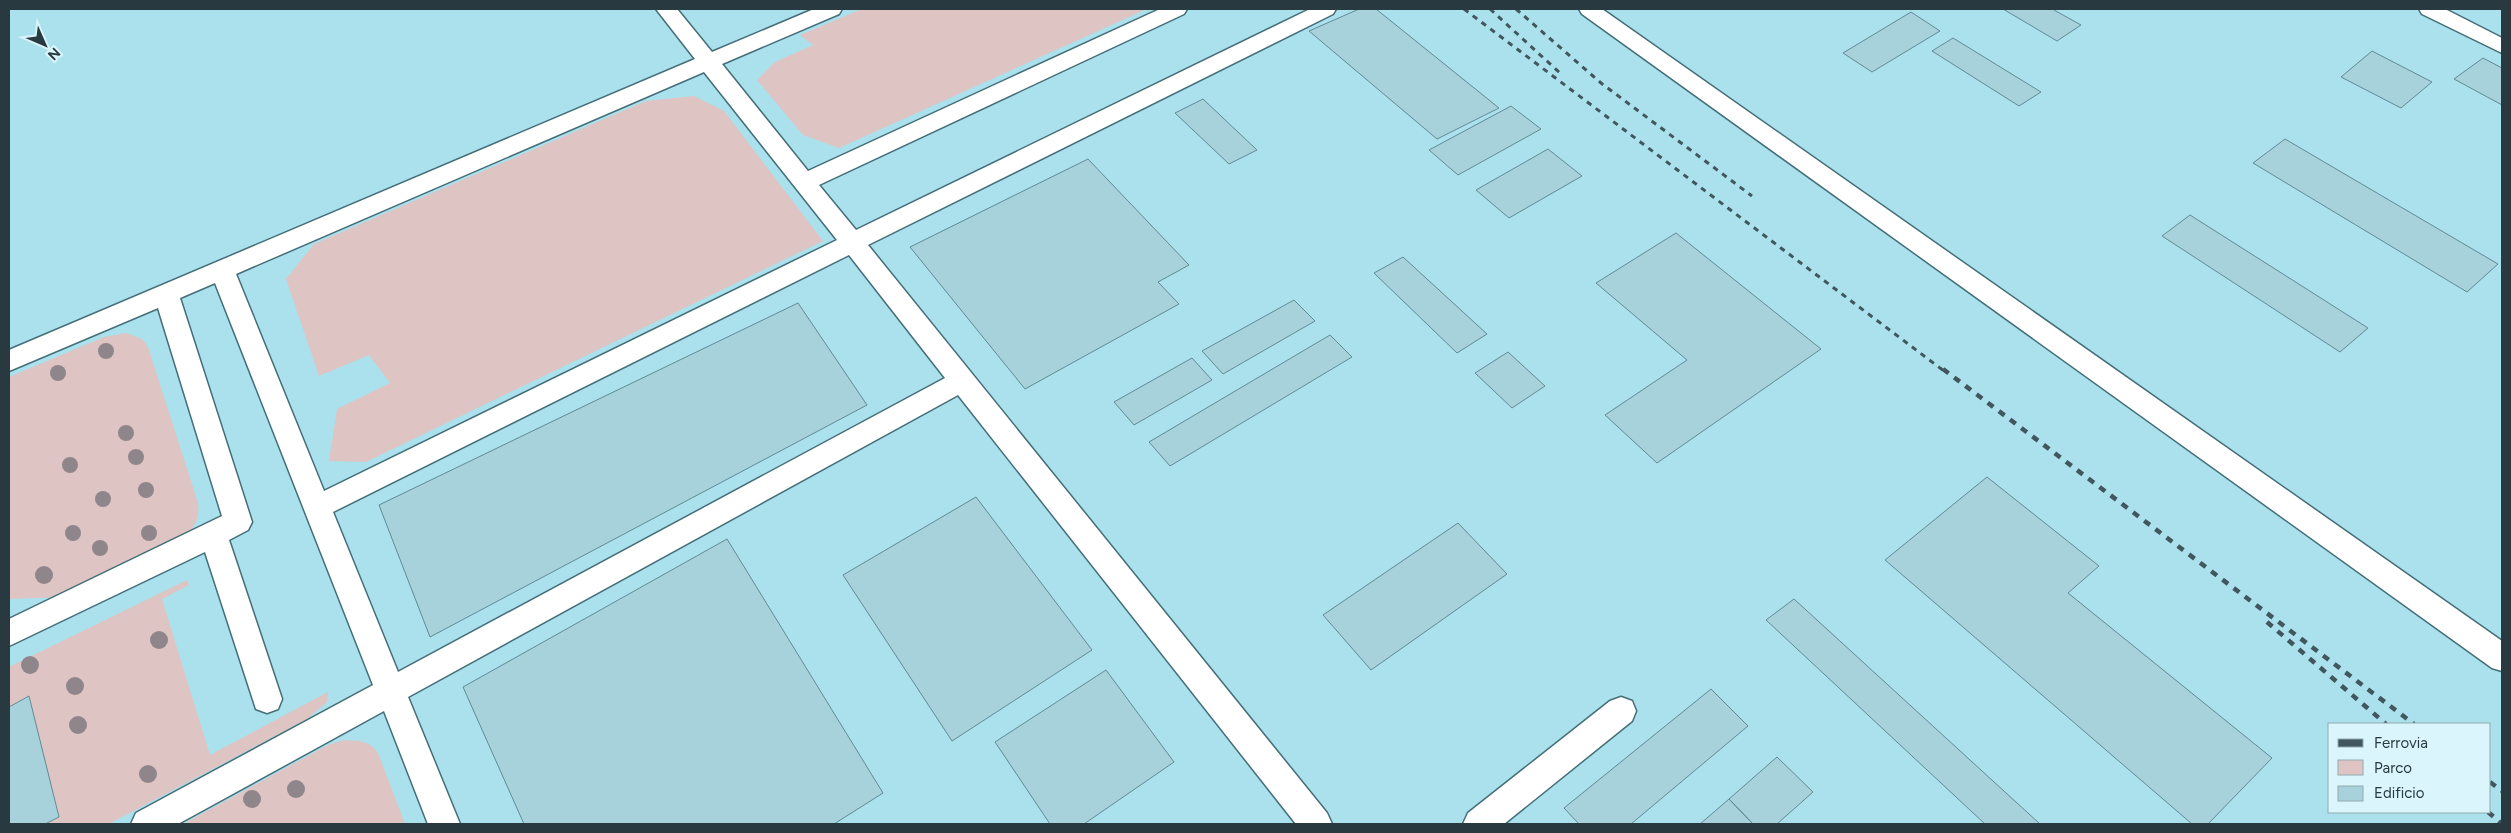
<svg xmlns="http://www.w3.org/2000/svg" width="2511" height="833" viewBox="0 0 2511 833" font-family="Figtree,sans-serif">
	<rect width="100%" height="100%" fill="#beecf6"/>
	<path fill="#aae1ed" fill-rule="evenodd" d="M9,9H2502V824H9ZM2330,724H2490V812H2330Z"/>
	<path fill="#dec4c3" d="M862,9H1147L839,148L803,135L757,80L775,62L813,45L800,35Z
		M694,96L724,111L823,241L366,462L329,461L337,409L390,383L369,355L319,376L286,279L314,244L646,101Z
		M126,333L142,339L148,347L198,503C200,519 194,529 182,540L61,597L9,599V377L104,337Z
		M187,580L189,585L162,599L210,755L328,692L327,702L307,719L109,824H45L59,817L29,697L9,707V667Z
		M344,740C359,741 369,740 378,753L405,824H183L328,745Z"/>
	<path fill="#a7d1db" stroke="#608b95" d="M1359,9H1376L1499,108L1437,139L1309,31Z
		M2003,9H2055L2054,10L2081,25L2057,41Z
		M1911,12L1940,31L1872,72L1843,53Z
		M1953,38L2041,92L2019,106L1932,51Z
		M2372,51L2432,82L2401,108L2341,77Z
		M2483,58L2502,68V105L2454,79Z
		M1203,99L1257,150L1229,164L1175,113Z
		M1511,106L1541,129L1458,175L1429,150Z
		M2285,139L2498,264L2467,292L2253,163Z
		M1548,149L1582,176L1509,218L1476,190Z
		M1088,159L1189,265L1158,282L1179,304L1025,389L910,247Z
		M2190,215L2368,328L2340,352L2162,236Z
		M1676,233L1821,349L1657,463L1605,415L1687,360L1596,283Z
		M1403,257L1487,334L1457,353L1374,273Z
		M1294,300L1315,321L1223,374L1202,351Z
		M798,303L867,405L430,637L379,505Z
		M1330,335L1352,357L1170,466L1149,442Z
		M1508,352L1545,386L1512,408L1475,373Z
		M1192,358L1212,380L1134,425L1114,402Z
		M1987,477L2099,566L2068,593L2272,758L2208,824H2192L1885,560Z
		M976,497L1092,650L952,741L843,575Z
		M1458,523L1507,574L1371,670L1323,615Z
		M727,539L883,793L834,824H524L463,687Z
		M1794,599L2040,824H1985L1766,620Z
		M1106,670L1174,762L1084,824H1050L995,742Z
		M1711,689L1748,726L1631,824H1579L1564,808Z
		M29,696L59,817L45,824H9V707Z
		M1777,757L1813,792L1777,824H1753L1729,799Z
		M1729,799L1753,824H1700Z"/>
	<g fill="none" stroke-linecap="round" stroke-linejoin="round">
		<g stroke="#446e78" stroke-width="3">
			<path id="service" d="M656,9H677L712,52L814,9H842L839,14L722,64L808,171L1160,9H1187L1184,14L819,185L856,230L1310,9H1336L1333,14L868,245L1327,813L1332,824H1296L958,395L408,697L460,824H428L384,711L178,824H131L136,813L373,685L215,283L180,298L252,522L248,530L229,540L282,699L278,709L267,713L256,709L205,552L9,646V619L222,516L158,308L9,371V350L695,59ZM704,72L837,240L324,491L236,274ZM849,255L945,378L398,672L333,512Z
				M1579,9H1602L2502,641V671L2492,668L1582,14Z
				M2419,9H2445L2502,38V53L2422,14Z
				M1621,697L1632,701L1636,711L1632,721L1504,824H1463L1468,813L1610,701Z"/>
		</g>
		<use href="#service" fill="#fff" fill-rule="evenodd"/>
		<path stroke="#41575d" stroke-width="3" stroke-dasharray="5.5 5.5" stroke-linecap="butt" d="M1464,9L1944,371
			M1490,9L1560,73
			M1516,9L1601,83L1752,196"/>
		<path stroke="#41575d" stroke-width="4.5" stroke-dasharray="7 7" stroke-linecap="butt" d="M1943,369L2414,724
			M2267,622L2386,724
			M2490,782L2502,791
			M2488,812L2502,824"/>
	</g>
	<g fill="#8f868b">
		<circle cx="106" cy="351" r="8"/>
		<circle cx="58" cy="373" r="8"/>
		<circle cx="126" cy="433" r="8"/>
		<circle cx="136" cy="457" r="8"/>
		<circle cx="70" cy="465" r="8"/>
		<circle cx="146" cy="490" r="8"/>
		<circle cx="103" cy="499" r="8"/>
		<circle cx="73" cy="533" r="8"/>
		<circle cx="149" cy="533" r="8"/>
		<circle cx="100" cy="548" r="8"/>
		<circle cx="44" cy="575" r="9"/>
		<circle cx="159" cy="640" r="9"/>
		<circle cx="30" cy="665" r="9"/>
		<circle cx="75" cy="686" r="9"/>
		<circle cx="78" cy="725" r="9"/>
		<circle cx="148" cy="774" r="9"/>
		<circle cx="296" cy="789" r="9"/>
		<circle cx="252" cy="799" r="9"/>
	</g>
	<rect width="2511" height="833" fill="none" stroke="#283a3f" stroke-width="20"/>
	<rect x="2328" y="723" width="162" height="90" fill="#daf5fc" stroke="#93aab0"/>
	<rect x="2338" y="739" width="25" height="8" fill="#41575d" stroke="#93aab0"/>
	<text x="2374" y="748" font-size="15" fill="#283a3f">Ferrovia</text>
	<rect x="2338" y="760" width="25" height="15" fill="#dec4c3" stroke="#93aab0"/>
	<text x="2374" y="773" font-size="15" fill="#283a3f">Parco</text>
	<rect x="2338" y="786" width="25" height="15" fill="#a7d1db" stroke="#93aab0"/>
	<text x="2374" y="798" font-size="15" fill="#283a3f">Edificio</text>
	<g transform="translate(45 45) rotate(135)" stroke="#daf5fc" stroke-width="4" paint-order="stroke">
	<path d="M0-4L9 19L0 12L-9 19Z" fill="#283a3f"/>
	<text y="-8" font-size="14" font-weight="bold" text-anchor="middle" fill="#283a3f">N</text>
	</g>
</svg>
